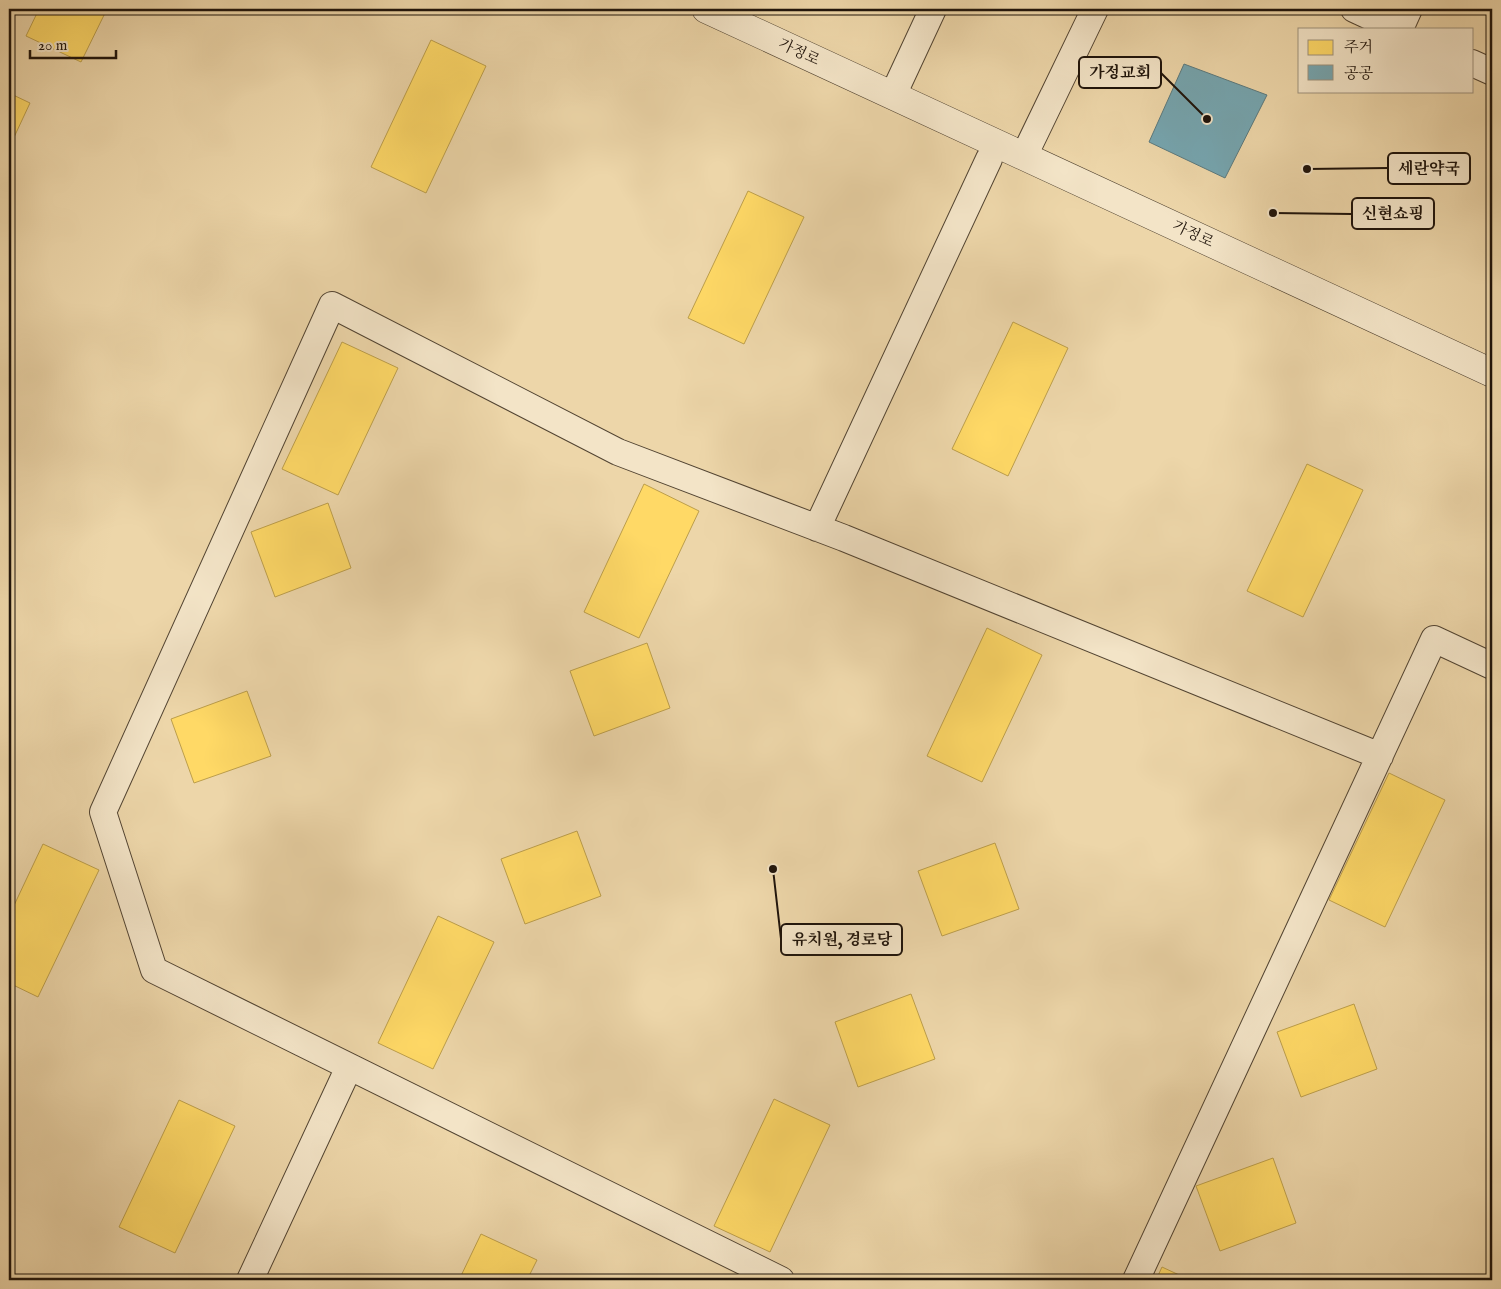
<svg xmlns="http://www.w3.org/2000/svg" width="1501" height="1289" viewBox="0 0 1501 1289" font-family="'IM FELL English','Noto Serif KR',serif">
	<rect width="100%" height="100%" fill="#edd6a9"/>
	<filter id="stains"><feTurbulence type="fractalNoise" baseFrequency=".004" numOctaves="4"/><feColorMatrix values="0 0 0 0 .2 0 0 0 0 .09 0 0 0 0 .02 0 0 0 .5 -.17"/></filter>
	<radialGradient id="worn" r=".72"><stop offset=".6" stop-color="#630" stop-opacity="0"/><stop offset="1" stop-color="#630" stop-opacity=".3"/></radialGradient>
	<path fill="#ffd966" stroke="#bc9e4b" d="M39,9H107L81,62L26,36Z
		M431,40L486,66L426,193L371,167Z
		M9,93L30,103L9,148Z
		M748,191L804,217L744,344L688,318Z
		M1013,322L1068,348L1008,476L952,449Z
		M342,342L398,368L338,495L282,469Z
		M1307,464L1363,490L1303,617L1247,591Z
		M644,484L699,511L639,638L584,612Z
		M328,503L351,568L275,597L251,532Z
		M987,628L1042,655L982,782L927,756Z
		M647,643L670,708L594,736L570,671Z
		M247,691L271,756L194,783L171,719Z
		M1389,773L1445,800L1385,927L1329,900Z
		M577,831L601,896L525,924L501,859Z
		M995,843L1019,909L942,936L918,871Z
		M43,844L99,870L38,997L9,983V916Z
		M438,916L494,942L433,1069L378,1043Z
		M911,994L935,1059L858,1087L835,1022Z
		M1354,1004L1377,1069L1301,1097L1277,1032Z
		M774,1099L830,1125L770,1252L714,1226Z
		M179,1100L235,1126L175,1253L119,1227Z
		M1273,1158L1296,1223L1220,1251L1196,1186Z
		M481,1234L537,1260L527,1280H459Z
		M1162,1267L1190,1280H1156Z"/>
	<path fill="#76a5af" stroke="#5c7a7e" d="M1184,64L1267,95L1225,178L1149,142Z"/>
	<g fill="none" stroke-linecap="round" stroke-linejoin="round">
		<g stroke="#524432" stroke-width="28">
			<path id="minor" d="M1354,9L1397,29
				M1400,29L1409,9
				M1472,63L1492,72
				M893,95L933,9
				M1024,156L1095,9
				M817,528L989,159
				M250,1280L349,1067
				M781,1280L154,970L103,812L332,305L618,452L844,538L1380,756
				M1136,1280L1434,639L1492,666"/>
		</g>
		<g stroke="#524432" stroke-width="29">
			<path id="tertiary" d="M706,9L1492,373"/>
		</g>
		<use href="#minor" stroke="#f3e4c7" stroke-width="26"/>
		<use href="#tertiary" stroke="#f3e4c7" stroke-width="28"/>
	</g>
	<g text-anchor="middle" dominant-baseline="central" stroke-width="5" stroke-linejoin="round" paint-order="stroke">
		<g font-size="15" fill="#1f140b" stroke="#f3e4c7">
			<text transform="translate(799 52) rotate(25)">가정로</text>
			<text transform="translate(1193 234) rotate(25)">가정로</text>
		</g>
	</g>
	<path fill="none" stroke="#1f140b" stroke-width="2" d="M1207 119L1161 73M1307 169L1388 168M1273 213L1352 214M773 869L781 939"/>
	<g fill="#1f140b" stroke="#f3e4c7" stroke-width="2">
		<circle cx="1207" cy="119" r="5"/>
		<circle cx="1307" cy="169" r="5"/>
		<circle cx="1273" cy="213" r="5"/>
		<circle cx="773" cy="869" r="5"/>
	</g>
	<g fill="#f3e4c7" stroke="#1f140b" stroke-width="2">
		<rect x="1079" y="57" width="82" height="31" rx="5"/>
		<rect x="1388" y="153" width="82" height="31" rx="5"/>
		<rect x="1352" y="198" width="82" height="31" rx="5"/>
		<rect x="781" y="924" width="121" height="31" rx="5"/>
	</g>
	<g font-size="16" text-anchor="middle" font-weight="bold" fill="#1f140b">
		<text x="1120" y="78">가정교회</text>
		<text x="1429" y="174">세란약국</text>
		<text x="1393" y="219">신현쇼핑</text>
		<text x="842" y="945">유치원, 경로당</text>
	</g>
	<rect width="1501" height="1289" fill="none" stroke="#edd6a9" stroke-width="30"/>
	<rect x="10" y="10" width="1481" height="1269" fill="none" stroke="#1f140b" stroke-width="2.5"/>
	<rect x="15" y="15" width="1471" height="1259" fill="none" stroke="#1f140b"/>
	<rect x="1298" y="28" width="175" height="65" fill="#f3e4c7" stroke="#9e917c"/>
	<rect x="1308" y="40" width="25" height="15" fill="#ffd966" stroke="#9e917c"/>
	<text x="1344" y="52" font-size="15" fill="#1f140b">주거</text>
	<rect x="1308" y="65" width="25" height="15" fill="#76a5af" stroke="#9e917c"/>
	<text x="1344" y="78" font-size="15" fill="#1f140b">공공</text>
	<path d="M30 50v8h86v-8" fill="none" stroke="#1f140b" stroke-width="2.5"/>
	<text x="38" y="50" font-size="15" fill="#1f140b" stroke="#f3e4c7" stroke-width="4" paint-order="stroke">20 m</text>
	<rect width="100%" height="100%" filter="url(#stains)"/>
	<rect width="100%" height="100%" fill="url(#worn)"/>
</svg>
